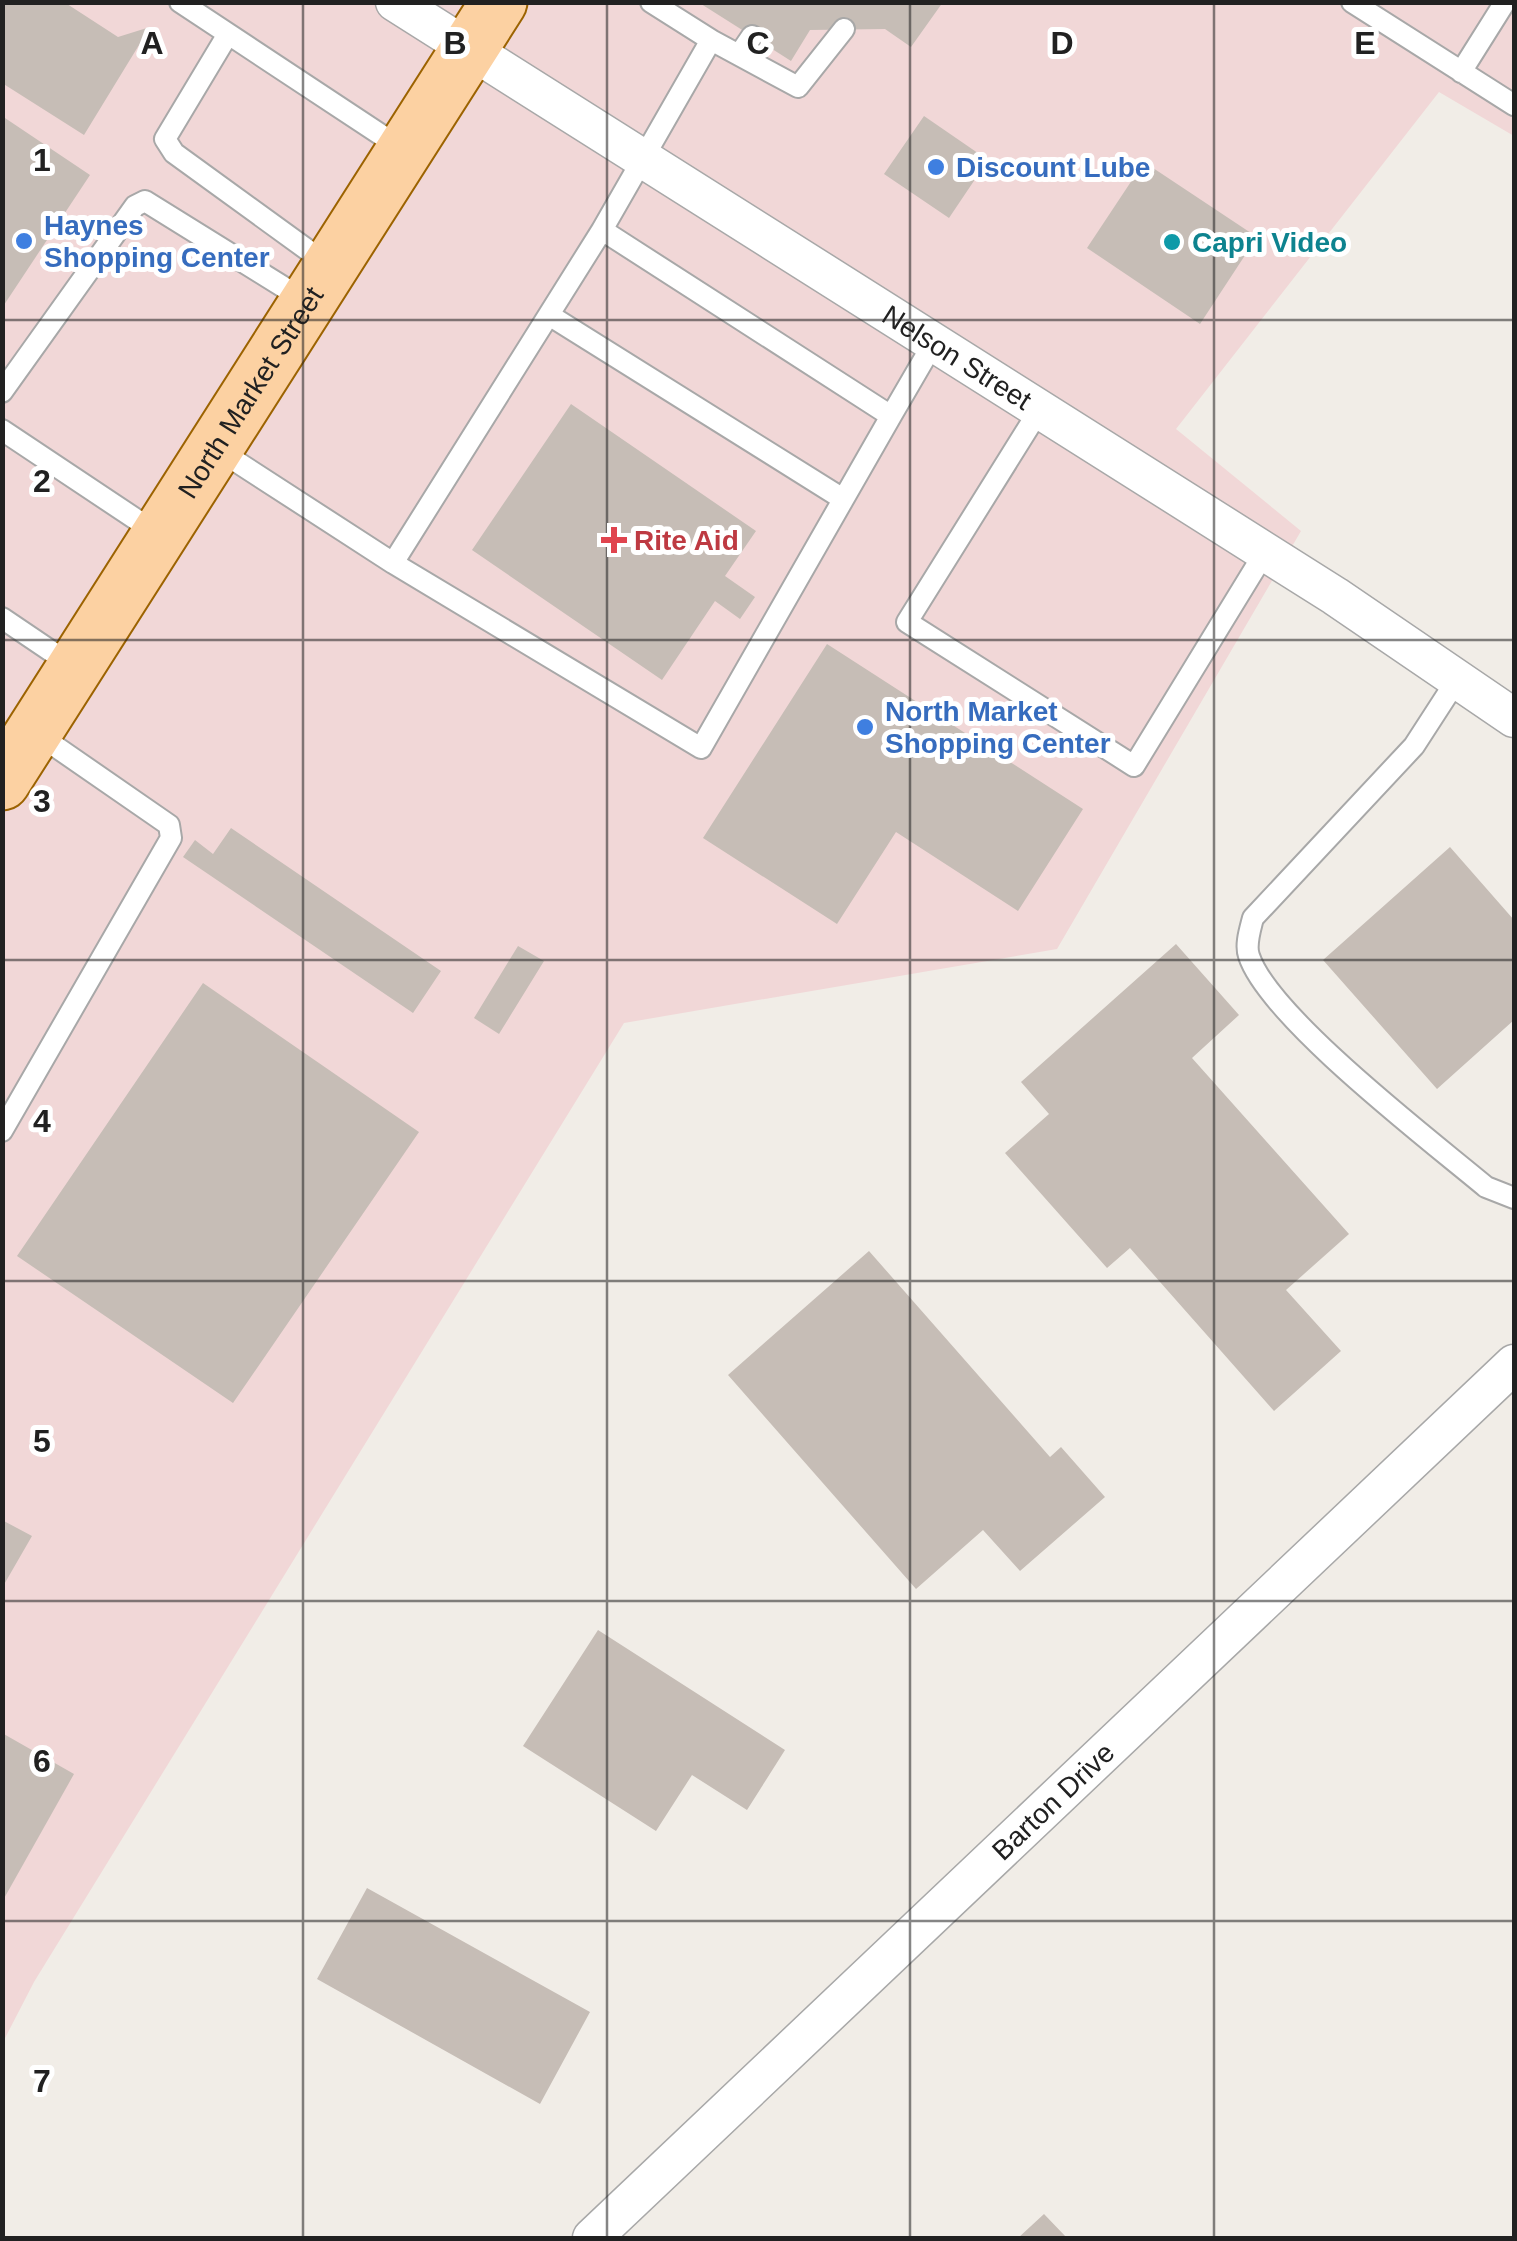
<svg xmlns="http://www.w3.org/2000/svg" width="1517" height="2241" viewBox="0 0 1517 2241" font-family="Arial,sans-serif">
	<rect width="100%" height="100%" fill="#f1ede7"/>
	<path fill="#f1d7d7" d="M3,3H1514V136L1439,92L1176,429L1301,531L1057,949L624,1023L34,1982L3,2042Z"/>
	<path fill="#c6bdb6" d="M2,2H64L118,37L150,27L84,135L2,83Z
		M698,2H943L911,47L885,29L810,30L791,61Z
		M2,116L90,175L2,308Z
		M924,116L988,160L949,218L884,174Z
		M1144,162L1257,237L1200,324L1087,248Z
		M571,404L756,531L725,576L755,597L740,619L715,601L662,680L472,550Z
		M827,644L1083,809L1018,911L896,832L837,924L703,838Z
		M231,828L441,971L413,1013L183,857L195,840L213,854Z
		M1450,847L1514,920V1020L1437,1089L1323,960Z
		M1176,944L1239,1015L1192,1058L1349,1234L1286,1290L1341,1351L1274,1411L1130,1248L1107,1268L1005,1153L1049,1114L1021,1082Z
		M518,946L544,961L499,1034L474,1018Z
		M203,983L419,1132L233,1403L17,1256Z
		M869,1251L1050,1457L1061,1447L1105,1497L1020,1571L983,1530L916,1589L728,1375Z
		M2,1520L32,1536L2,1588Z
		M598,1630L785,1750L747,1810L692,1775L656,1831L523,1746Z
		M2,1733L74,1774L2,1902Z
		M367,1888L590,2012L540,2104L317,1979Z
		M1044,2214L1067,2238H1018Z"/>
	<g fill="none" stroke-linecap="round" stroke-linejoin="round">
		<g stroke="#a8a8a8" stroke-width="24">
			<path id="service" d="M180,2L404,150
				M651,2L711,40
				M1352,2L1514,105
				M844,29L798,87L711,40L602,230L891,416L934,342
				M228,34L165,139L174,153L327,264
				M739,55L752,36
				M1461,72L1505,2
				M549,315L843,499
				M2,392L135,206L145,201L306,301
				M1040,409L907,622L1134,766L1265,552
				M2,430L158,534
				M217,449L393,563L602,230
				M393,563L701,748L891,416
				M2,618L73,666
				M1458,678L1414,746L1253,918C1250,930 1245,945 1249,956C1269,1017 1431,1141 1486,1187L1514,1198
				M2,1131L171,838L169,825L36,733"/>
		</g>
		<g stroke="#a8a8a8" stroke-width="41">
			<g id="minor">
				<path id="s1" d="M395,2L1335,596L1514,718"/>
				<path id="s2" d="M592,2238L1514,1364"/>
			</g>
		</g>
		<g stroke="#9c6301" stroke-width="59">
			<g id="primary">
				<path id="s3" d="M2,782L499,2"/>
			</g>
		</g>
		<use href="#service" stroke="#fff" stroke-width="20"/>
		<use href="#minor" stroke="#fff" stroke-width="38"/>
		<use href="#primary" stroke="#fcd1a2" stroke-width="55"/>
	</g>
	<path fill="none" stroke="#212121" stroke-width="2.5" stroke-opacity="0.55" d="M303,2V2238M607,2V2238M910,2V2238M1214,2V2238M2,320H1514M2,640H1514M2,960H1514M2,1281H1514M2,1601H1514M2,1921H1514"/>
	<g fill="#3f7fe0" stroke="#fff" stroke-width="4">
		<circle cx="936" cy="167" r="10"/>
		<circle cx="24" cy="241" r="10"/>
		<circle cx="865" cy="727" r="10"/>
	</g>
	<circle fill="#0f9aa8" stroke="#fff" stroke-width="4" cx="1172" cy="242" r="10"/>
	<path fill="#e0444e" stroke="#fff" stroke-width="4" d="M609 525h10v10h10v10h-10v10h-10v-10h-10v-10h10z"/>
	<g text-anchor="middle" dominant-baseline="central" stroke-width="10" stroke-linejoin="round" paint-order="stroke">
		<g font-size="28" font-weight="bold" fill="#366cbe" stroke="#fff" text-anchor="start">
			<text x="956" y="167">Discount Lube</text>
			<text x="44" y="225">Haynes<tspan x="44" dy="32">Shopping Center</tspan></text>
			<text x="885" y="711">North Market<tspan x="885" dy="32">Shopping Center</tspan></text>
		</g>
		<g font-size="28" font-weight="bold" fill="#0d838f" stroke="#fff" text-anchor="start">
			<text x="1192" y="242">Capri Video</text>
		</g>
		<g font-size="28" fill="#212121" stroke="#fff">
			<text stroke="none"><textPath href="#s1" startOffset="665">Nelson Street</textPath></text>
			<text stroke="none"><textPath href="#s3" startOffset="462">North Market Street</textPath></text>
			<text stroke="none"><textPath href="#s2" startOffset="635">Barton Drive</textPath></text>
		</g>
		<g font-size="28" font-weight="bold" fill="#be3a42" stroke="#fff" text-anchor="start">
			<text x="634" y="540">Rite Aid</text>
		</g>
	</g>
	<g font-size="32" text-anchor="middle" font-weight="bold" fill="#212121" stroke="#fff" stroke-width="10" stroke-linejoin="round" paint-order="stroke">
		<text x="152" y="54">A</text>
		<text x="455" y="54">B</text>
		<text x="758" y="54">C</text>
		<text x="1062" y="54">D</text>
		<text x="1365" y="54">E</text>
		<text x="42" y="171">1</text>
		<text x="42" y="492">2</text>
		<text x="42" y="812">3</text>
		<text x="42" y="1132">4</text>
		<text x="42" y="1452">5</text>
		<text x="42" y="1772">6</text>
		<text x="42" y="2092">7</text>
	</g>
	<rect width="1517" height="2241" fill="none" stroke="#212121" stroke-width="10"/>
</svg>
